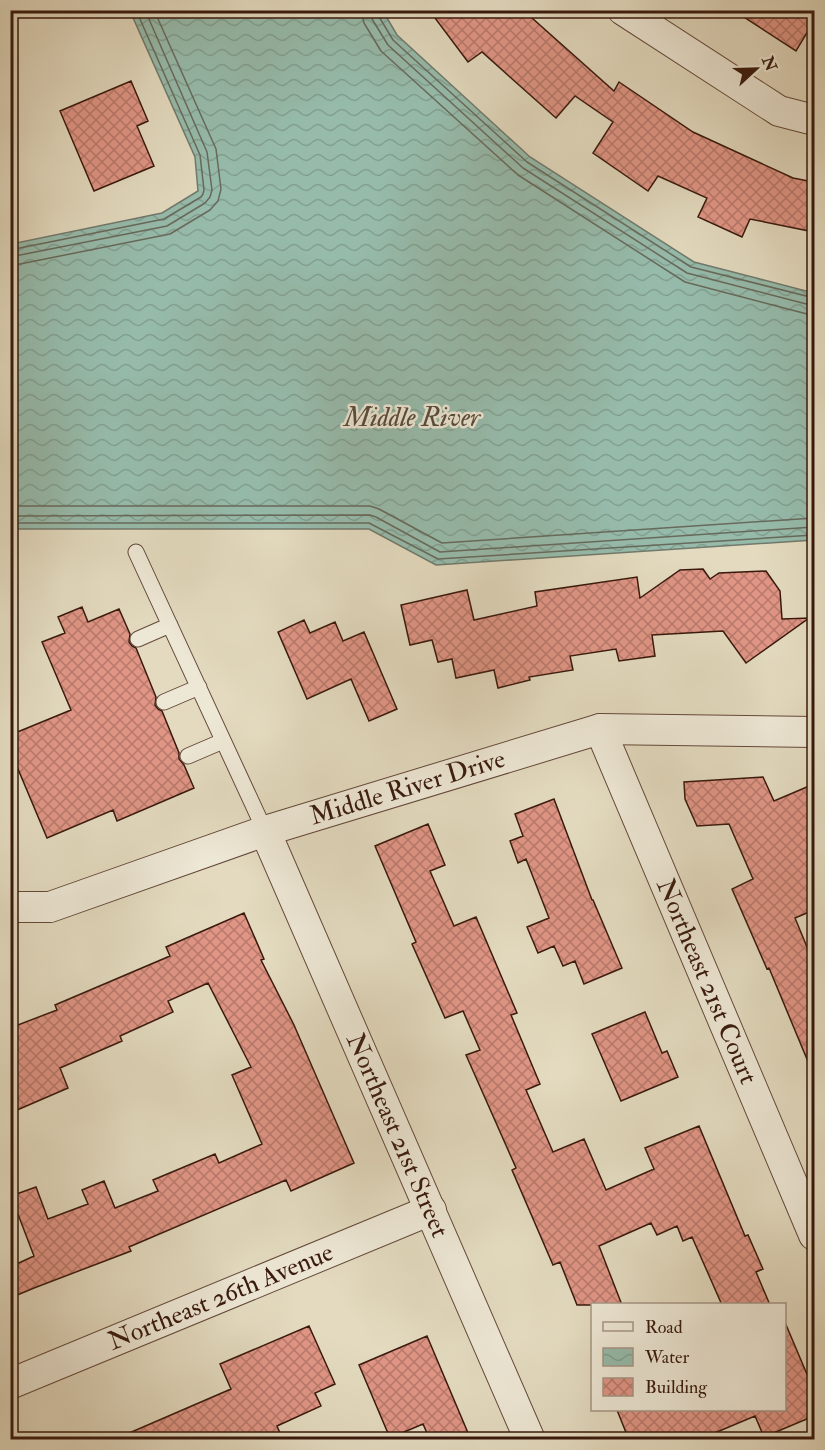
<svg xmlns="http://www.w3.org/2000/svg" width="825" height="1450" viewBox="0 0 825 1450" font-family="'IM FELL Double Pica',serif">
	<defs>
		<pattern id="water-waves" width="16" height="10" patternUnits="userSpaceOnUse" patternTransform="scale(1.5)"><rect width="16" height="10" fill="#96bbab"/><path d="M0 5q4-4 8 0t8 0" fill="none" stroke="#82a092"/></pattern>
		<pattern id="building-cross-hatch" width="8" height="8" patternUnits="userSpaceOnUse" patternTransform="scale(1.5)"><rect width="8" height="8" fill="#e09585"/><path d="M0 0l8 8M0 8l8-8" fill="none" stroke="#b7796b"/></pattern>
	</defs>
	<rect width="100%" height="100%" fill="#e3dabf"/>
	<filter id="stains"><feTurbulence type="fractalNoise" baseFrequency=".00333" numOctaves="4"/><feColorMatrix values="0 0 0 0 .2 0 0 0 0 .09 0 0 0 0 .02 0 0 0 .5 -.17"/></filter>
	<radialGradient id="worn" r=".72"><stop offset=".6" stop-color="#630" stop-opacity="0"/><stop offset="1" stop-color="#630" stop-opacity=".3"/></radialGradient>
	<path fill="url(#water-waves)" stroke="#717a6c" stroke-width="1.5" d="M130,11H383L397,35L530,157L694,262L814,293V540L436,565L369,529H11V244L162,213L198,191L195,157Z"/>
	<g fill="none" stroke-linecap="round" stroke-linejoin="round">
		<path stroke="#686a5c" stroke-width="1.5" d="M361,10L364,23L381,51L518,175L685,282L807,314L814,315
			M370,10L372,19L388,45L523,168L687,273L814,306
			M378,10V15L393,40L527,162L691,267L814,298
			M10,250L164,219L201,197L203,194L204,190L200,155L136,10
			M10,257L167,226L205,203L210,197L212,190L207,152L145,10
			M10,266L170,234L210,210L218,201L221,189L216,149L154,10
			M10,506H370L379,509L442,543L814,518
			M10,516L370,515L376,517L440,552L814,527
			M10,523H369L438,559L814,535"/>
	</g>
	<path fill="url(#building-cross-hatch)" stroke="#39190d" stroke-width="1.5" d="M429,10H523L614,91L619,82L693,132L793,178L814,182V232L750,219L742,237L698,217L707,198L658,176L648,191L593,153L613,122L575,96L556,118L482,52L468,62Z
		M733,10H814V21L796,51Z
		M131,81L148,121L137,126L154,166L94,191L60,111Z
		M703,569L710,579L719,573L766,571L780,591L782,619L809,618L746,663L723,631L652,635L655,656L619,661L616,649L570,656L573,670L529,677L530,680L498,688L494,670L456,678L452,659L438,662L432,640L410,645L401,605L467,590L474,620L537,606L535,592L637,577L640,598L680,570Z
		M82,607L88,622L119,609L130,634L129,642L132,646L136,648L156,697L155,705L158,709L162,711L179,753V759L184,765L194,788L117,821L113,810L47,838L10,750V735L71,710L42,642L65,633L58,617Z
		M304,620L310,633L335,622L343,641L364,632L397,709L369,721L351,679L307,699L278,632Z
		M763,777L774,801L814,784V910L795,918L814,964V1076L769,968L767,969L732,889L753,879L729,824L697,826L685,799L684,782Z
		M554,799L592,900H593L622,968L584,984L575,961L563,966L554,946L538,953L527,927L549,918L526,859L518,863L510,841L523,836L515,814Z
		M428,824L445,865L430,871L454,926L476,917L517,1013L511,1015L540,1084L526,1090L553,1152L584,1139L606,1190L654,1169L645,1148L699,1126L745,1236L748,1235L763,1269L756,1272L770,1305H722L692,1237L683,1241L677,1226L657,1235L651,1223L599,1246L622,1305H577L560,1262L553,1265L512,1170L516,1168L466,1055L480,1050L463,1011L445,1018L412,944L416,942L375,846Z
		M244,913L264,959L261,960L294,1025L354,1163L291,1191L286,1180L129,1247L131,1251L34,1288L10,1298V1267L34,1256L11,1196L36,1187L48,1219L88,1204L82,1190L104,1181L115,1208L158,1191L153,1180L215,1154L219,1163L262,1144L232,1075L251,1067L208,983L168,1001L173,1012L120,1036L122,1041L60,1068L68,1088L10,1113V1028L57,1010L55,1005L170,956L166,947Z
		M645,1012L662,1053L667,1051L678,1077L621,1101L592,1034Z
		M784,1320L814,1391V1416L764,1437L755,1416L698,1440H629L617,1410H784Z
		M309,1326L335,1384L315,1393L321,1406L277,1426L283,1440H113L231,1389L220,1364Z
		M427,1336L471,1440H430L423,1424L390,1438L359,1365Z"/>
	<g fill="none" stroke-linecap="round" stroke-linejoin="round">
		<g stroke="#64493a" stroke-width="17">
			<path id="lane" d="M136,552L265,831
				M138,639L170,625
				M164,702L199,687
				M188,756L223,741"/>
		</g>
		<g stroke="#64493a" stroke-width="32">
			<g id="street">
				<path d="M623,10L779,111L814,120"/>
				<path id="s1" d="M600,729L814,1235"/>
				<path id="s2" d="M265,831L530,1440"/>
				<path id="s3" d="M10,907H50L265,831L600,729L814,732"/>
				<path id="s4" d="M10,1384L431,1210"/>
			</g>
		</g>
		<use href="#lane" stroke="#ede7d5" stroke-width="15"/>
		<use href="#street" stroke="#ede7d5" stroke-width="30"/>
	</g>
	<g text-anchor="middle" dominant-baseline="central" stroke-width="5" stroke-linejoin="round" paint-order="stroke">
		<g font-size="26" fill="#39190d" stroke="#ede7d5">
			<text stroke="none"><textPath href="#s3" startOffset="417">Middle River Drive</textPath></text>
			<text stroke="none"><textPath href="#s1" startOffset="274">Northeast 21st Court</textPath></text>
			<text stroke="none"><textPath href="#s2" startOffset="332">Northeast 21st Street</textPath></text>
			<text stroke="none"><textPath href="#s4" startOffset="228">Northeast 26th Avenue</textPath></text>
		</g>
		<g font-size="27" font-style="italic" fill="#554a3c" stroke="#ede7d5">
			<text x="412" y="417">Middle River</text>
		</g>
	</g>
	<rect width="825" height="1450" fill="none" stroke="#e3dabf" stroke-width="36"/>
	<rect x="12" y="12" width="801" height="1426" fill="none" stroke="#39190d" stroke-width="3"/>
	<rect x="18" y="18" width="789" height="1414" fill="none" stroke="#39190d" stroke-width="1.5"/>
	<rect x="591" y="1303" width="195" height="108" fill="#ede7d5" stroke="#a59585" stroke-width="1.5"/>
	<rect x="603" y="1322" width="30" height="9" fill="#ede7d5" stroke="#a59585" stroke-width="1.5"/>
	<text x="645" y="1333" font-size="18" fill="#39190d">Road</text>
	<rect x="603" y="1348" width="30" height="18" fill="url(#water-waves)" stroke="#a59585" stroke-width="1.5"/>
	<text x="645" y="1363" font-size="18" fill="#39190d">Water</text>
	<rect x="603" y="1378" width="30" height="18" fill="url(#building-cross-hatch)" stroke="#a59585" stroke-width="1.5"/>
	<text x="645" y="1393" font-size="18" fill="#39190d">Building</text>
	<g transform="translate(756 69) rotate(68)" stroke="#ede7d5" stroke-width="4.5" paint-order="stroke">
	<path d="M0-4.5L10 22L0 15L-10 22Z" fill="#39190d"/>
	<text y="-9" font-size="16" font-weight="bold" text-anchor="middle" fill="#39190d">N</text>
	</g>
	<rect width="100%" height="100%" filter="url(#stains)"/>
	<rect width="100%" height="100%" fill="url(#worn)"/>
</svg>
